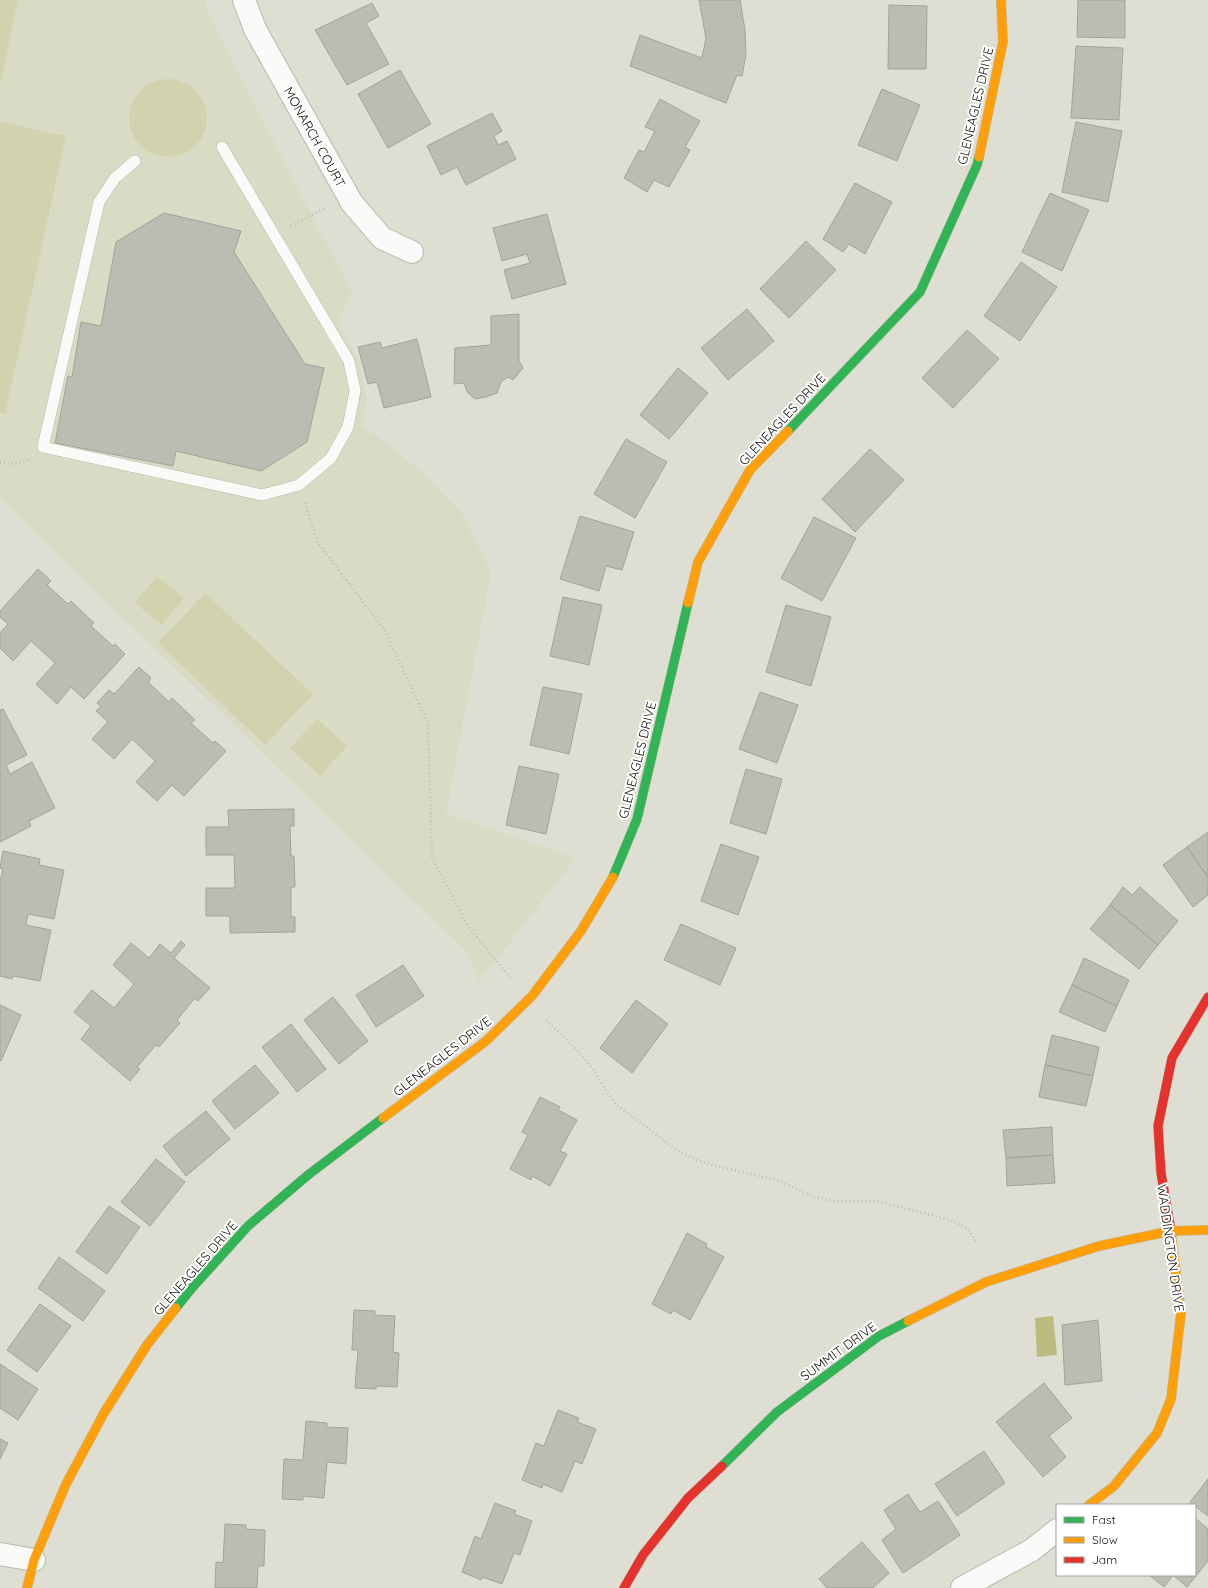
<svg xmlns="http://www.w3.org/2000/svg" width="1208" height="1588" viewBox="0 0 1208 1588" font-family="Quicksand,sans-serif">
	<rect width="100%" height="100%" fill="#deded2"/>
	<path fill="#dadbc4" d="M0,0H205L212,22L352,293L338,322L361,365L366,396L363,426L418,468L461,512L491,572L446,813L576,858L479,981L468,953L0,498Z"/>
	<path fill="#d1d2ae" d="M0,0H18L0,85Z
		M129 118a39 39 0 1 1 78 0a39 39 0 1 1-78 0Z
		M0,122L66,136L5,414L0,413Z
		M157,576L184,598L162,625L135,603Z
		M205,593L313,694L265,745L158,643Z
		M317,719L347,746L320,776L290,748Z"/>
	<path fill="#babb7d" d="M1053,1316L1057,1355L1037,1357L1035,1318Z"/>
	<path fill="#bbbcb2" stroke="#a3a399" d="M699,0H740L745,30L746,54L742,76L737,75L726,103L630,66L640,35L702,58L706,38Z
		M1078,0H1125V38L1077,37Z
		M372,3L379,16L366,23L389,64L347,85L315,30Z
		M889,5L927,6L926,69H888Z
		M1076,46L1123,48L1119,120L1071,118Z
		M400,70L431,124L388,148L358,94Z
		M882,89L920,105L897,161L858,145Z
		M660,99L700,121L685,147L690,150L669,187L654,180L647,192L624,178L639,150L644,152L655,131L645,127Z
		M492,113L502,131L494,136L498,145L507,141L516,159L466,185L457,167L441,175L427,146Z
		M1076,122L1122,131L1108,202L1062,192Z
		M855,183L892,202L865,254L849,244L843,252L823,239Z
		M1050,193L1089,210L1062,271L1022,252Z
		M164,213L241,231L234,252L305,364L324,368L307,442L261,471L176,451L173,466L55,443L68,376L72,377L81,322L101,326L116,242Z
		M547,214L566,284L512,299L504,270L530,263L527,254L502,261L493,228Z
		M806,241L836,270L789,318L760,289Z
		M1021,262L1057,287L1020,341L984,316Z
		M747,309L774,341L728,380L701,348Z
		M519,314V361L523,368L513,380L508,377L501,382L497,393L486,397L475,399L467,392L464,383L454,384L455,348L491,345V316Z
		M967,330L999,359L953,408L922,378Z
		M417,339L431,397L384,408L377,382L368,384L358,347L380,342L382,348Z
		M678,368L708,393L669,439L640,415Z
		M626,439L667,462L635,518L594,494Z
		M870,449L904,480L855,532L822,499Z
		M580,516L634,532L622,570L606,566L599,591L560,579Z
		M814,517L856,538L822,601L781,578Z
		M38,569L51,581L47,585L68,604L71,601L94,623L91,626L113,646L115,644L125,654L84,699L71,687L57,704L36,684L55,663L31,641L13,661L0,648V633L8,624L0,617V611Z
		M563,597L602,605L589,665L550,656Z
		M786,605L831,617L811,686L766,672Z
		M139,667L151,678L148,682L169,702L172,698L195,720L191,723L213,743L215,741L226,751L184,796L172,785L157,801L136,782L155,761L132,739L114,759L92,739L108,722L96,711L101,706L97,703L109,690L114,694Z
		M543,687L582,694L569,754L530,745Z
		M760,692L798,705L777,763L739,749Z
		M3,709L27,755L6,765L10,774L32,762L55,808L29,821L31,826L0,842V710Z
		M519,766L559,774L546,834L506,825Z
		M746,769L782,779L766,834L730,823Z
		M294,809V826H290L291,856H294L295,887H291V917H295V932L230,933V916H206V888H235L234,855H206V827H229L228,810Z
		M1208,832V877L1187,847Z
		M721,844L759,857L738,915L701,901Z
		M1187,847L1208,877V895L1193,907L1163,865Z
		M3,851L40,859L39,865L64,870L54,919L28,914L26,925L51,930L40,981L13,976L12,979L0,976V882L3,869L0,868Z
		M1123,887L1132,895L1140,887L1178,921L1158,945L1110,905Z
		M1110,905L1158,945L1139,969L1090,929Z
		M681,924L736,948L720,985L664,960Z
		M181,941L185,945L174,958L210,988L198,1001L195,998L177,1020L180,1023L159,1047L156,1045L137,1067L140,1069L130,1081L81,1039L91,1026L74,1012L92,990L114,1008L134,984L113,965L131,943L149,958L160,944L171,953Z
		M1084,958L1129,980L1117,1006L1072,985Z
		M403,965L424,996L376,1027L356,995Z
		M1072,985L1117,1006L1105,1032L1059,1012Z
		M333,997L368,1041L339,1064L304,1020Z
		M636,1000L668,1024L632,1073L600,1048Z
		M0,1005L21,1015L1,1061L0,1060Z
		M291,1024L326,1069L297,1092L262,1047Z
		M1052,1035L1099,1047L1093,1076L1045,1065Z
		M255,1065L279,1093L235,1129L212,1101Z
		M1045,1065L1093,1076L1086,1106L1039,1097Z
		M540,1097L560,1107L558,1110L577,1120L560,1151L567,1154L550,1186L532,1176L531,1180L510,1169L528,1135L522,1132Z
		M206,1111L230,1139L186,1176L163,1146Z
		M1052,1127L1053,1155L1006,1158L1003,1130Z
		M1053,1155L1055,1183L1007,1186L1006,1158Z
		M156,1159L185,1182L150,1226L121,1202Z
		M109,1206L140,1227L107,1274L76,1252Z
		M687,1233L707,1244L706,1247L724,1257L690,1320L673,1310L671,1314L652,1304Z
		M59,1257L105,1291L83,1321L38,1288Z
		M40,1304L71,1326L37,1372L7,1350Z
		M354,1310L375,1311V1315L395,1316L393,1352L399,1353L397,1387L376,1386V1389L355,1388L358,1350H352Z
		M1098,1320L1102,1381L1065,1385L1062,1325Z
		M0,1364L38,1389L18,1420L0,1408Z
		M1044,1383L1072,1418L1049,1436L1066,1457L1043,1477L996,1422Z
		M558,1410L579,1418L577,1422L596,1429L582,1464L575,1461L562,1492L543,1484L542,1488L522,1480L536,1443L544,1446Z
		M306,1421L327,1423V1427L348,1428L346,1464L327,1462L324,1498L303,1496V1500L282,1499L284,1459L303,1460Z
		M0,1439L8,1443L0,1459Z
		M984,1451L1005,1483L957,1516L935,1484Z
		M1208,1479V1516L1190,1502Z
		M908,1494L920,1512L938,1501L960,1535L903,1573L882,1540L896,1529L884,1510Z
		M495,1503L516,1511L514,1514L532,1521L520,1555L514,1553L502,1584L482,1577L481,1580L462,1572L475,1536L481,1539Z
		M1195,1518L1208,1529V1561L1187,1587L1173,1575L1164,1587L1149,1575H1195Z
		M225,1524L246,1525V1529L265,1530L264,1566H258L257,1588H215L216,1562L223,1563Z
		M862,1542L889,1573L873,1588H827L819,1579Z"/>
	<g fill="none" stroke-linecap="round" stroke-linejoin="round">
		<g stroke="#b7b8ad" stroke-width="12">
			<path id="lane" d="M135,161L115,178L99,202L43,447L262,495L299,485L331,458L348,427L355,391L349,361L222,147"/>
		</g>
		<g stroke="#b7b8ad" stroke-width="24">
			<path id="street" d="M244,0L255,29L352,203L382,238L412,252
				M0,1554L34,1560
				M962,1588L1032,1550L1057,1530"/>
		</g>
		<g stroke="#b7b8ad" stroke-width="10">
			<path id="fast" d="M788,431L920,292L977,165L979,157
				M613,877L637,819L688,603
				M176,1308L192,1288L248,1226L308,1175L383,1118
				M722,1466L777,1412L879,1336L908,1321"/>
		</g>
		<g stroke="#b7b8ad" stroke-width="10">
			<path id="slow" d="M979,157L1003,42L1001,0
				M688,603L698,562L750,470L788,431
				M383,1118L486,1041L532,996L581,931L613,877
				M908,1321L986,1282L1099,1246L1171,1231L1208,1230
				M1089,1505L1114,1486L1157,1433L1171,1399L1181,1313L1170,1225
				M27,1588L34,1560L66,1484L104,1413L147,1345L176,1308"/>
		</g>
		<g stroke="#b7b8ad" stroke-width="10">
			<path id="jam" d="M1170,1225L1161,1173L1158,1126L1172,1058L1208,997
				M624,1588L643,1555L688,1498L722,1466"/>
		</g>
		<path stroke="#bcbdb8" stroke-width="2.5" stroke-dasharray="1 3" stroke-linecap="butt" d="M291,226L325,208
			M0,462L13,464L29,460
			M305,503L318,543L384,629L428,723L432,858L468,926L512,980
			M546,1020L575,1048L594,1070L605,1089L617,1105L678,1151L697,1160L713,1165L780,1181L814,1197L836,1201H876L951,1220L968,1229L976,1241"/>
		<use href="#lane" stroke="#fafaf8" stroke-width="11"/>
		<use href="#street" stroke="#fafaf8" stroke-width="22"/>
		<use href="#fast" stroke="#30b455" stroke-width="9"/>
		<use href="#slow" stroke="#ff9f0a" stroke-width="9"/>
		<use href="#jam" stroke="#e5322d" stroke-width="9"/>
	</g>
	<g text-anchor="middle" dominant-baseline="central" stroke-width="4" stroke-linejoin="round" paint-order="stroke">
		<g font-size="13" fill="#101109" stroke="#fff">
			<text transform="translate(975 106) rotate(-77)">GLENEAGLES DRIVE</text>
			<text transform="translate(315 137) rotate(61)">MONARCH COURT</text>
			<text transform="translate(782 419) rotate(-47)">GLENEAGLES DRIVE</text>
			<text transform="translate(637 760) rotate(-76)">GLENEAGLES DRIVE</text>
			<text transform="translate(442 1056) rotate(-38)">GLENEAGLES DRIVE</text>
			<text transform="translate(1171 1248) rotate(82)">WADDINGTON DRIVE</text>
			<text transform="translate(195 1268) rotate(-49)">GLENEAGLES DRIVE</text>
			<text transform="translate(838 1351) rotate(-36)">SUMMIT DRIVE</text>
		</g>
	</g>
	<rect x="1056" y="1504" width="140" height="72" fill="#ffffff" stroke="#9fa09d"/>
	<rect x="1064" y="1517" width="20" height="6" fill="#30b455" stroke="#9fa09d"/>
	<text x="1092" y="1524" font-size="12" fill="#101109">Fast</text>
	<rect x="1064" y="1537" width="20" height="6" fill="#ff9f0a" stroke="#9fa09d"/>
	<text x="1092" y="1544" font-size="12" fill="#101109">Slow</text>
	<rect x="1064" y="1557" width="20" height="6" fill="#e5322d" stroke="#9fa09d"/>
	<text x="1092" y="1564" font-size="12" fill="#101109">Jam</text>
</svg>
